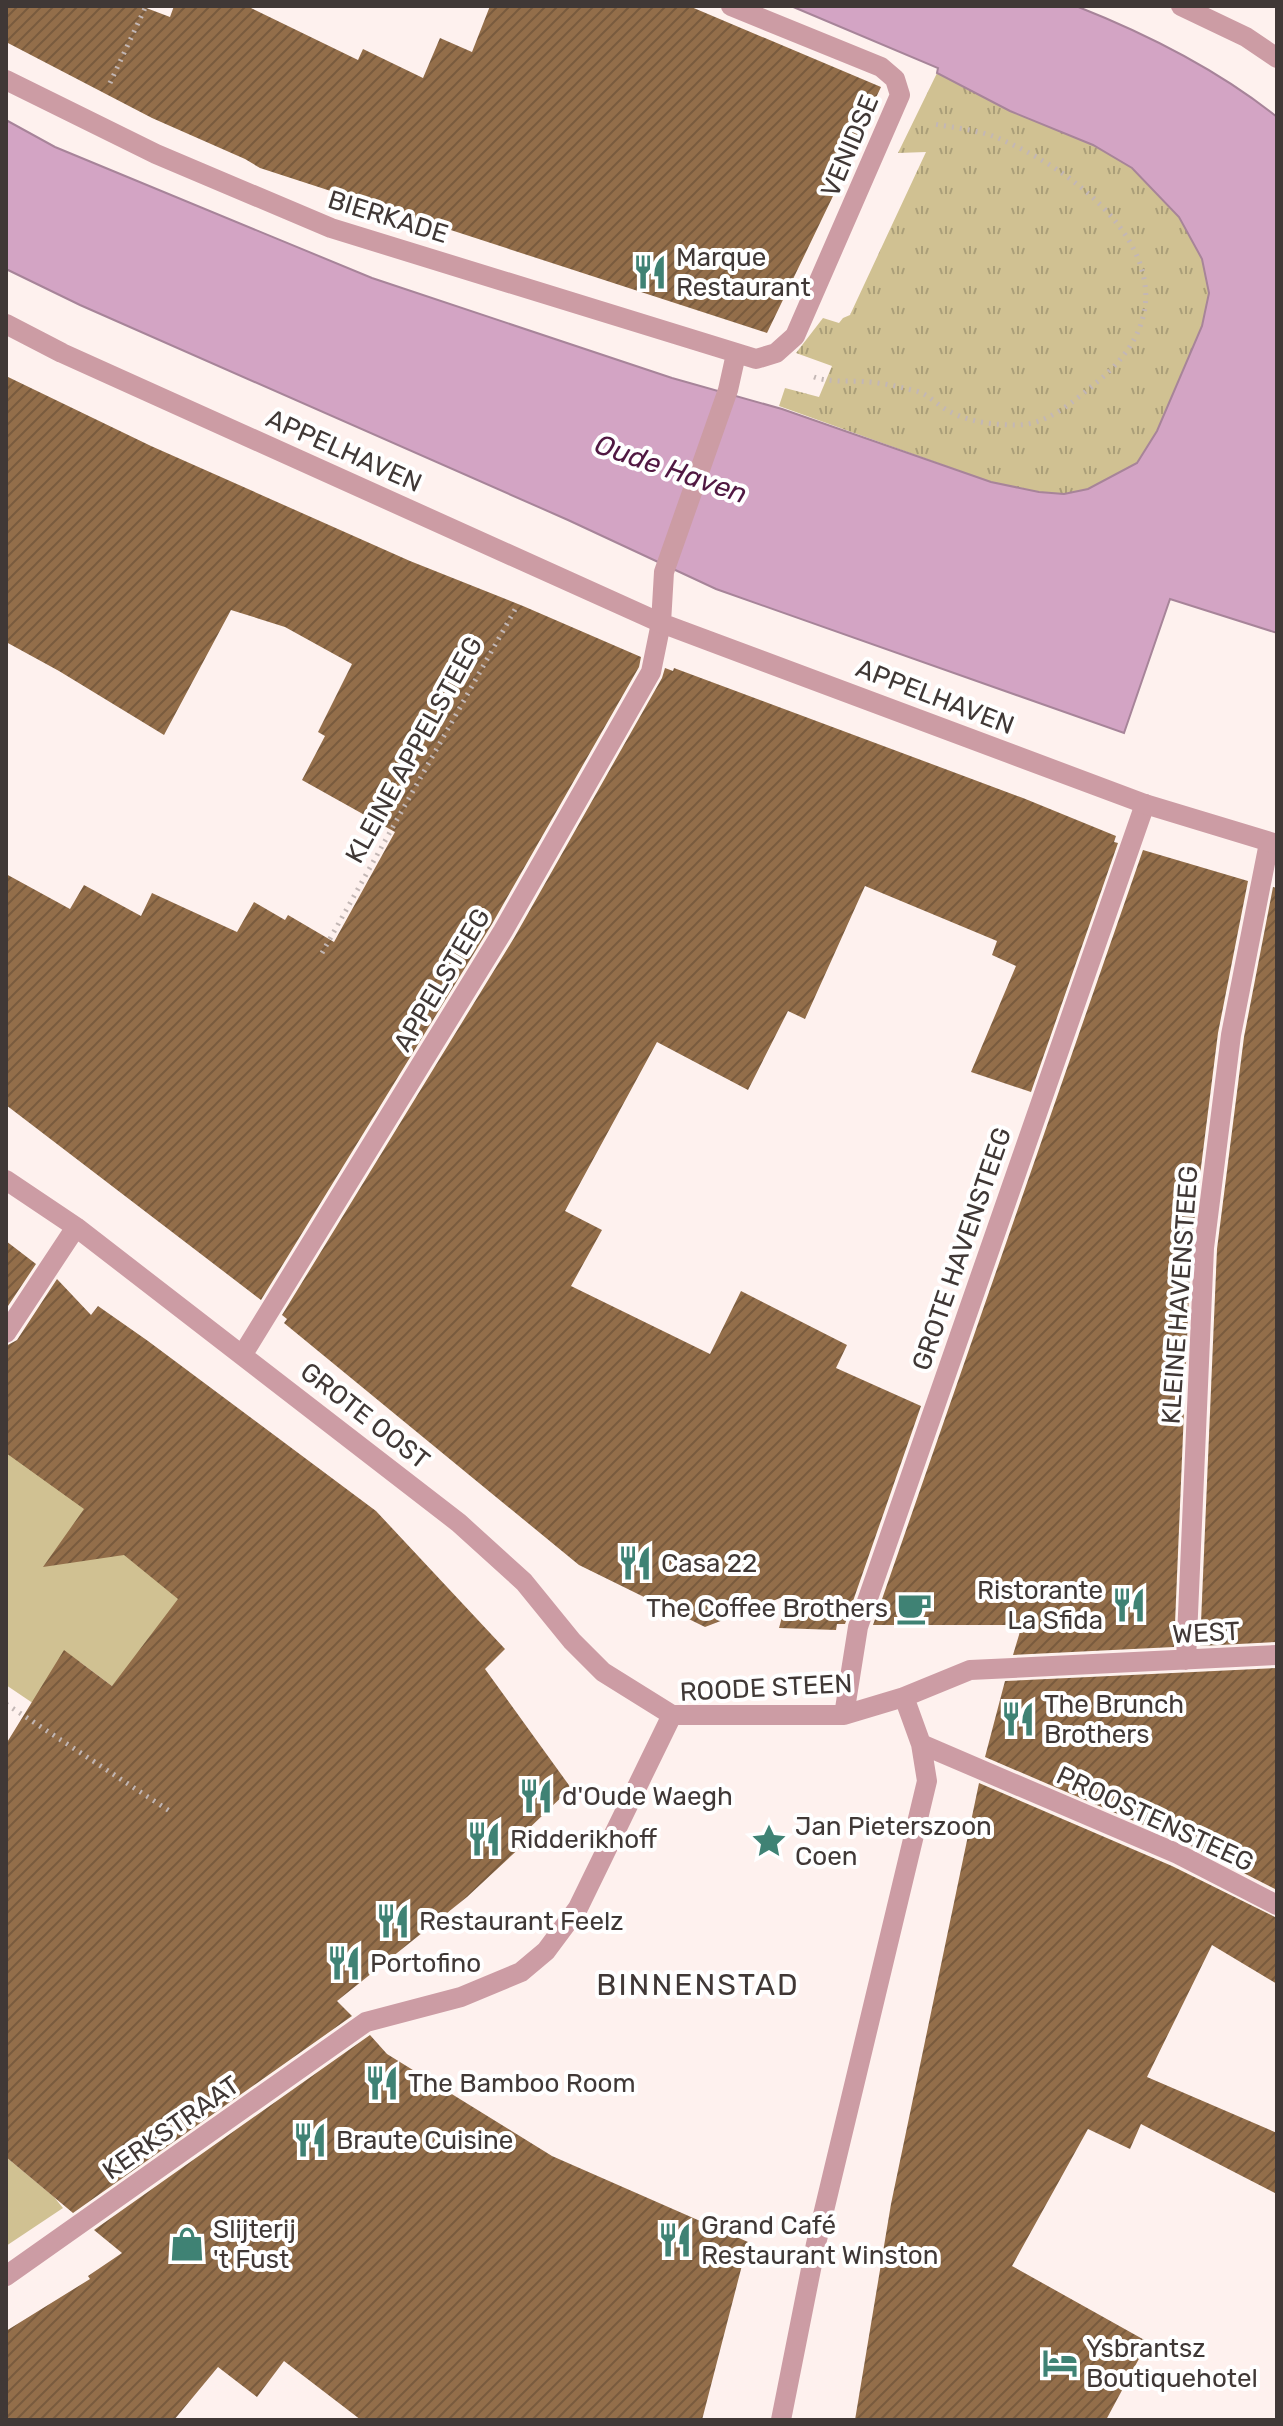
<svg xmlns="http://www.w3.org/2000/svg" width="1283" height="2426" viewBox="0 0 1283 2426" font-family="Rubik,sans-serif">
	<defs>
		<pattern id="grass-tufts" width="24" height="20" patternUnits="userSpaceOnUse" patternTransform="scale(2)"><rect width="24" height="20" fill="#d0c192"/><path d="M3 7l-1-3M5 7V3M7 7l1-3M15 17l-1-3M17 17v-4M19 17l1-3" fill="none" stroke="#aa9e78"/></pattern>
		<pattern id="building-hatch" width="6" height="6" patternUnits="userSpaceOnUse" patternTransform="scale(2)"><rect width="6" height="6" fill="#936e4a"/><path d="M-1 1l2-2M0 6l6-6M5 7l2-2" fill="none" stroke="#795b3e"/></pattern>
	</defs>
	<rect width="100%" height="100%" fill="#fef1ee"/>
	<path fill="url(#grass-tufts)" d="M937,73L1010,111L1093,145L1132,168L1179,217L1202,259L1209,293L1202,326L1157,431L1137,463L1088,489L1064,494L1039,492L991,482L779,406L785,388L819,397L832,366L796,353L823,318L839,323L843,318L850,315L926,152L898,153Z"/>
	<path fill="#d0c192" d="M6,1453L105,1481L56,1550L102,1530L214,1627L76,1734L112,1686L80,1662L43,1710L6,1685Z
		M6,2157L54,2197L63,2208L6,2246Z"/>
	<path fill="#d3a4c4" stroke="#a78499" stroke-width="2" d="M791,6H1076C1147,34 1217,69 1277,117V633L1170,599L1124,733L716,589L568,520L80,305L6,269V120L55,147L372,278L672,378L782,409L991,482L1039,492L1064,494L1088,489L1137,463L1157,431L1202,326L1209,293L1202,259L1179,217L1132,168L1093,145L1010,111L937,73L938,68Z"/>
	<path fill="url(#building-hatch)" d="M6,6H141L170,17L174,6H247L358,60L363,49L423,78L440,38L472,52L490,6H689L881,87L844,165L847,167L767,333L260,168L245,159L152,118L6,42Z
		M6,376L151,446L410,561L523,606L641,657L639,667L492,924L261,1300L6,1105V874L70,909L84,885L141,916L152,893L237,932L254,902L285,920L288,915L334,942L395,832L302,780L325,736L318,732L352,664L285,627L231,610L164,735L59,671L6,642Z
		M665,668L673,671L674,668L1023,798L1116,836L1114,842L1118,843L1031,1092L971,1072L1016,966L992,955L997,941L865,886L805,1019L788,1011L748,1090L657,1042L565,1211L602,1230L571,1286L710,1354L741,1291L847,1345L836,1368L921,1406L845,1624H837L836,1630L779,1628L788,1595L705,1627L579,1565L284,1323L287,1319L282,1315L514,938L662,678Z
		M1143,850L1248,881L1218,1033L1191,1246L1174,1647L1013,1655L1022,1625H873Z
		M1273,887L1277,888V1642L1200,1646L1217,1249L1244,1037Z
		M6,1241L36,1264L6,1309Z
		M57,1279L91,1315L98,1306L148,1341L376,1511L505,1649L485,1669L571,1788L520,1837L526,1842L467,1897L337,2001L352,2016L73,2213L6,2157V1744L64,1650L112,1686L178,1599L124,1555L43,1567L84,1509L6,1453V1346L17,1340Z
		M1277,1668V1890L1183,1842L985,1757L1005,1681Z
		M979,1783L1172,1866L1277,1918V1984L1212,1945L1147,2077L1277,2133V2194L1141,2124L1130,2149L1088,2129L1012,2266L1148,2342L1106,2420H855L891,2204Z
		M370,2035L387,2054L552,2156L748,2242L702,2420H361L284,2361L257,2397L218,2367L174,2420H6V2331L90,2279L88,2276L122,2253L94,2230Z"/>
	<g fill="none" stroke-linecap="round" stroke-linejoin="round">
		<path stroke="#c3b7b5" stroke-width="5" stroke-dasharray="2 6" stroke-linecap="butt" d="M110,83L146,6
			M814,377C830,383 851,380 868,382C884,383 900,387 916,391C928,394 936,404 947,410C968,422 993,425 1017,425C1048,425 1075,400 1097,382C1213,287 1098,180 1000,139C980,130 955,128 934,124
			M322,953L517,606
			M6,1704L171,1812"/>
		<path stroke="#cc9ca4" stroke-width="20" d="M6,1180L76,1227L459,1523L524,1582L572,1641L603,1672L672,1715
			M6,1333L76,1227
			M243,1354L503,931L651,672L661,623
			M1186,1660L1204,1248L1231,1035L1269,843
			M672,1715H844L904,1697L970,1670L1277,1655
			M844,1715L858,1627L1145,804
			M921,1744L1178,1854L1277,1905
			M6,2276L366,2022L461,1997L521,1972L546,1951L578,1908L672,1715
			M781,2420L816,2244L927,1781L921,1744L904,1697"/>
		<path stroke="#cc9ca4" stroke-width="20" d="M1181,6L1246,37L1277,58
			M6,80L156,154L331,228L756,359L776,353L795,336L900,95L895,79L881,67L731,6
			M6,324L62,353L661,623L1145,804L1277,844
			M661,623L664,572L728,390L736,354"/>
	</g>
	<defs>
		<g id="restaurant-bare" transform="scale(2.76)"><path d="M-5-6h1v4h1v-4h1v4h1v-4h1v5L-1.5 .5V6h-2V.5L-5-1ZM5-6V6H3V1.5H1.5Q1.5-4 5-6Z" fill="#3f8274" stroke="#fff" stroke-width="2.5" paint-order="stroke"/></g>
		<g id="cafe-bare" transform="scale(2.76)"><path d="M-5.5-4.5H6V0H3Q3 3.5 0 3.5H-2.5Q-5.5 3.5-5.5 0ZM3-3.2v2h1.7v-2ZM-6 4.5H4V6H-6Z" fill="#3f8274" stroke="#fff" stroke-width="2.5" paint-order="stroke"/></g>
		<g id="sight-bare" transform="scale(2.76)"><path d="M0-6L1.8-2.2L6-1.7L2.9 1.2L3.7 5.4L0 3.3L-3.7 5.4L-2.9 1.2L-6-1.7L-1.8-2.2Z" fill="#3f8274" stroke="#fff" stroke-width="2.5" paint-order="stroke"/></g>
		<g id="shop-bare" transform="scale(2.76)"><path d="M-5-2.5h2.3a2.7 3.5 0 0 1 5.4 0H5L5.5 6h-11ZM-1.5-2.5h3a1.5 2.3 0 0 0-3 0Z" fill="#3f8274" stroke="#fff" stroke-width="2.5" paint-order="stroke"/></g>
		<g id="hotel-bare" transform="scale(2.76)"><path d="M-6-4.5h1.5V1H6V5H4.5V3h-9V5H-6ZM-4 0a1.8 1.8 0 1 1 3.6 0ZM.5 0V-2.5h3Q6-2.5 6 0Z" fill="#3f8274" stroke="#fff" stroke-width="2.5" paint-order="stroke"/></g>
	</defs>
	<g fill-rule="evenodd">
		<use href="#restaurant-bare" x="650" y="272"/>
		<use href="#restaurant-bare" x="635" y="1563"/>
		<use href="#restaurant-bare" x="1129" y="1605"/>
		<use href="#cafe-bare" x="914" y="1608"/>
		<use href="#restaurant-bare" x="1018" y="1719"/>
		<use href="#restaurant-bare" x="536" y="1796"/>
		<use href="#restaurant-bare" x="484" y="1839"/>
		<use href="#sight-bare" x="769" y="1841"/>
		<use href="#restaurant-bare" x="393" y="1921"/>
		<use href="#restaurant-bare" x="344" y="1963"/>
		<use href="#restaurant-bare" x="382" y="2083"/>
		<use href="#restaurant-bare" x="310" y="2140"/>
		<use href="#restaurant-bare" x="675" y="2240"/>
		<use href="#shop-bare" x="187" y="2244"/>
		<use href="#hotel-bare" x="1060" y="2363"/>
	</g>
	<g text-anchor="middle" dominant-baseline="central" stroke-width="8" stroke-linejoin="round" paint-order="stroke">
		<g font-size="26" fill="#403836" stroke="#fff">
			<text transform="translate(850 146) rotate(-67)">VENIDSE</text>
			<text transform="translate(388 217) rotate(17)">BIERKADE</text>
			<text transform="translate(344 451) rotate(24)">APPELHAVEN</text>
			<text transform="translate(935 697) rotate(21)">APPELHAVEN</text>
			<text transform="translate(414 750) rotate(-61)">KLEINE APPELSTEEG</text>
			<text transform="translate(442 980) rotate(-59)">APPELSTEEG</text>
			<text transform="translate(962 1249) rotate(-71)">GROTE HAVENSTEEG</text>
			<text transform="translate(1180 1295) rotate(-86)">KLEINE HAVENSTEEG</text>
			<text transform="translate(365 1416) rotate(38)">GROTE OOST</text>
			<text transform="translate(1206 1633) rotate(-3)">WEST</text>
			<text transform="translate(766 1688) rotate(-3)">ROODE STEEN</text>
			<text transform="translate(1155 1819) rotate(25)">PROOSTENSTEEG</text>
			<text transform="translate(171 2128) rotate(-35)">KERKSTRAAT</text>
		</g>
		<g font-size="26" fill="#403836" stroke="#fff" text-anchor="start">
			<text x="676" y="257">Marque<tspan x="676" dy="30">Restaurant</tspan></text>
			<text x="661" y="1563">Casa 22</text>
			<text x="1103" y="1590" text-anchor="end">Ristorante<tspan x="1103" dy="30">La Sfida</tspan></text>
			<text x="888" y="1608" text-anchor="end">The Coffee Brothers</text>
			<text x="1044" y="1704">The Brunch<tspan x="1044" dy="30">Brothers</tspan></text>
			<text x="562" y="1796">d'Oude Waegh</text>
			<text x="795" y="1826">Jan Pieterszoon<tspan x="795" dy="30">Coen</tspan></text>
			<text x="510" y="1839">Ridderikhoff</text>
			<text x="419" y="1921">Restaurant Feelz</text>
			<text x="370" y="1963">Portofino</text>
			<text x="408" y="2083">The Bamboo Room</text>
			<text x="336" y="2140">Braute Cuisine</text>
			<text x="701" y="2225">Grand Café<tspan x="701" dy="30">Restaurant Winston</tspan></text>
			<text x="213" y="2229">Slijterij<tspan x="213" dy="30">'t Fust</tspan></text>
			<text x="1086" y="2348">Ysbrantsz<tspan x="1086" dy="30">Boutiquehotel</tspan></text>
		</g>
		<g font-size="28" font-style="italic" fill="#501842" stroke="#fff">
			<text transform="translate(671 469) rotate(19)">Oude Haven</text>
		</g>
		<g font-size="30" letter-spacing="2" fill="#403836" stroke="#fff">
			<text x="698" y="1985">BINNENSTAD</text>
		</g>
	</g>
	<rect width="1283" height="2426" fill="none" stroke="#403836" stroke-width="16"/>
</svg>
